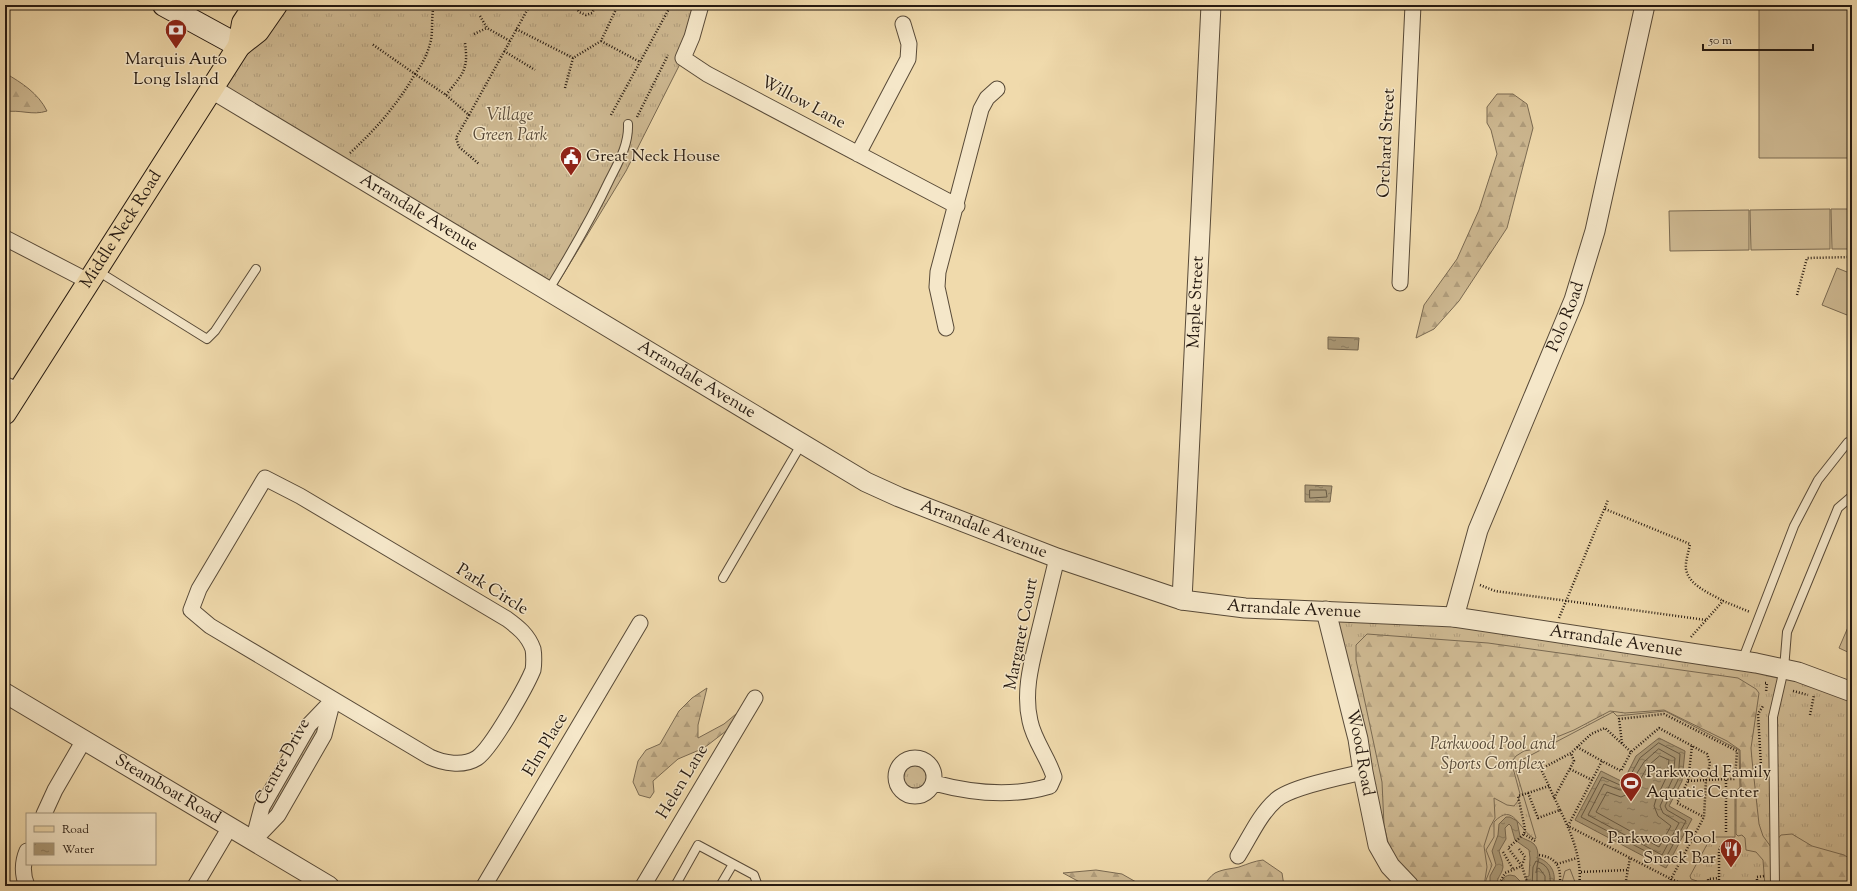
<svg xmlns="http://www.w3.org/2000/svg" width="1857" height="891" viewBox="0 0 1857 891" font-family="'Sorts Mill Goudy',serif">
	<defs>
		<pattern id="grass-tufts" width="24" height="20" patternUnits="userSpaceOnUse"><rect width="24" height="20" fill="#ceb992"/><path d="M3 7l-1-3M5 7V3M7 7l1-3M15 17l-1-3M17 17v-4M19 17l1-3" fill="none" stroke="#b19e7d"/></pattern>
		<pattern id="forest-firs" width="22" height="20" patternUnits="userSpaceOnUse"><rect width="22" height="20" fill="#ceb992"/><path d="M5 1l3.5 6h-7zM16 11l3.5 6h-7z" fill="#b19e7d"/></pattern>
		<pattern id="water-ripples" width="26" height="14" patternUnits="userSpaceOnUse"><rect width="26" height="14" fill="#ab9977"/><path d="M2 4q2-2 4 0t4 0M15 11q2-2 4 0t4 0" fill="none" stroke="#8b7c60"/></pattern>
	</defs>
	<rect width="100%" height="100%" fill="#f0daac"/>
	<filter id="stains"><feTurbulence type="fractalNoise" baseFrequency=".005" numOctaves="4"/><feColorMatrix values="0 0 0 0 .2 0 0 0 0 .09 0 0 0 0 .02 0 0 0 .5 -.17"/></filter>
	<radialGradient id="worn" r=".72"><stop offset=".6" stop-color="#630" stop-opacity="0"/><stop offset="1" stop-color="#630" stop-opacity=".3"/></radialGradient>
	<path fill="url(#grass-tufts)" stroke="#7a6a52" d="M265,5H701L683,58L626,171L552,293L212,89Z
		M1326,611L1756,663L1852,692V886H1409L1390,866Z
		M327,709L320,734L274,813L259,830L265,809Z
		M898 778a16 16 0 1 1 32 0a16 16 0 1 1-32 0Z"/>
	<path fill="url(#forest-firs)" stroke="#7a6a52" d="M5,73C22,83 38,93 47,111C32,116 20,109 5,112Z
		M1497,94H1513L1527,104L1533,128L1507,228L1459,301L1434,329L1416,338L1424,305L1457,259L1479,210L1497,154L1491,130L1487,123V107Z
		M1367,634L1488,643L1738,678L1756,689L1759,693L1751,748L1752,760L1759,824L1763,836L1771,847L1781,835L1792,834L1812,846L1844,855L1852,860V886H1765L1763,860L1756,852L1746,850L1745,838L1742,835L1738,836L1736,834V799L1741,787L1740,750L1727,741L1664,710L1625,713L1610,711L1574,730L1552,739L1541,748L1524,751L1516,756L1513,760V768L1520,794L1518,801L1514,806L1507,805L1494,798L1495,818L1490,827L1484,846L1487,867L1484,886H1420L1397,863L1389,847L1384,825L1382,782L1356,660V645Z
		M707,688L698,725V738L724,724L742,709L726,731L704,748L678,759L653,781L654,792L650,798L639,795L633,782L638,761L646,750L660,744L679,711L692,698Z
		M1263,860L1282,873L1284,886H1202C1207,882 1210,876 1215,873C1223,869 1231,869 1239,867C1248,864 1254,861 1263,860Z
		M1096,870L1122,874L1143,886H1087L1063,873Z"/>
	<path fill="#ceb992" stroke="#7a6a52" d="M1759,5H1852V158H1759Z
		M1830,209V249L1751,250L1750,210Z
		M1831,209H1852V249H1832Z
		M1749,210V250L1670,251L1669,211Z
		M1837,268L1852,274V317L1822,305Z
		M1852,618V654L1839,648Z
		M1665,711L1739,750L1740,787L1735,793V837H1711L1690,876L1691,879L1697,881L1695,886H1572L1575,882L1570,869L1565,871L1561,886H1485L1486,880L1492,865L1486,850L1494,837V822C1514,801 1518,830 1535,839L1536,838L1514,764L1613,712L1617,716Z"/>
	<path fill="url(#water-ripples)" stroke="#76664e" d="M1328,337L1359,338L1358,350L1328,349Z
		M1305,485L1332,486L1330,502H1305Z
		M1659,738L1685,751L1682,781L1669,806L1692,819L1666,868L1575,820L1601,771L1623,782L1636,756Z
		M1506,817H1510L1517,821L1520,836C1524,840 1530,840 1534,844C1541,851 1537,865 1536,873L1539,858C1551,863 1557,873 1553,886L1528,885L1526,877L1529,876L1530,858L1529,850L1515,840L1511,826L1509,824L1505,828L1506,839L1499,851C1500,856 1503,861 1503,867C1502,875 1496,878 1497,886H1490V876L1496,865L1492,851L1498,835L1499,824Z
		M1510,875L1515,876L1525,886H1499C1502,880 1503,876 1510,875Z"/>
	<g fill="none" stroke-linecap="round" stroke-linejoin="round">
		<path stroke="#685a44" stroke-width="1" d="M1310,490H1326L1327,497L1310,498Z
			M1659,743L1680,754L1678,780L1665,806L1667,810L1686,821L1664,861L1581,817L1602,777L1620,785H1625L1640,758Z
			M1659,749L1675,758L1673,778L1660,806L1663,813L1679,823L1662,855L1588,815L1604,784L1620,790L1627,789L1644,762Z
			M1660,756L1669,760L1667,776L1656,799L1654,806L1658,816L1671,826L1659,847L1596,812L1607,792L1621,797L1633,792L1648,766Z
			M1532,886L1533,867L1536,861C1549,865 1551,873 1550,886
			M1537,886V869L1539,868L1545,876V886"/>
		<g stroke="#584a38" stroke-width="10">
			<path id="service" d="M96,270L207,339L215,331L256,269
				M548,291C570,255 591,219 609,181C618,163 629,145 628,124
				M5,381L20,387
				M723,578L802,443
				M1742,661L1794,526L1818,480L1848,442H1852
				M675,886L698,845L754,875L758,886
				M720,886L733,864
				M1775,886L1773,717L1784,669L1787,632L1838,508L1852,496"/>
		</g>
		<g stroke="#584a38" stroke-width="17">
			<path id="minor" d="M701,5L692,37L683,58L707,74L957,206
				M858,154L908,59L909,44L903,24
				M5,238L88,281
				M1400,283L1413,5
				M946,328L937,287L938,272L981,109L987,98L997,89
				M265,478L300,496L507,619C518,627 528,635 533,649C534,654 534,665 533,670C526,687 491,749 477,758C463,767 443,763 430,757L210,626L191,610L199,589Z
				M333,700L324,735L278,815L253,841L262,807L309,725Z
				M896 777a19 19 0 1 1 38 0a19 19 0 1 1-38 0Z
				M934,783C971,793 1013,797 1050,786L1054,777C1048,757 1034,741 1030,721C1023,691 1032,661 1039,632C1045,607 1051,582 1057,558
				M44,814L55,790L84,740
				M27,851C22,863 22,874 27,886
				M1238,856C1250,837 1259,815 1276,800C1290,787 1342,777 1363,772
				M195,886L230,827
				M484,886L640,623
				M643,886L755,698"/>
		</g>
		<g stroke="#584a38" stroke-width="21">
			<g id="tertiary">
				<path id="s1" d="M212,89L866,482L899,497L1057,558L1182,600L1245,608L1454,617L1756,663L1798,672L1852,692"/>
				<path id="s2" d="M1182,600L1211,5"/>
				<path id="s3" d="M1326,611L1358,739L1363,772L1378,845L1390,866L1409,886"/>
				<path id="s4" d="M1454,617L1478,530L1574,300L1595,231L1645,5"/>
				<path id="s5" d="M5,693L329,886"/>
			</g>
		</g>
		<g stroke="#261a11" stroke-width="24">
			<path id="secondary" d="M164,5L239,46"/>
		</g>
		<g stroke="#261a11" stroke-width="24">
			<g id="primary">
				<path d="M239,46L243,23L255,5"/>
				<path id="s6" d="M5,413L239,46L258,31L276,5"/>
			</g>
		</g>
		<path stroke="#261a11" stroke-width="2.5" stroke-dasharray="1 2" stroke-linecap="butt" d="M434,5C431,17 433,28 431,40C428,53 423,63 415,74L446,95L469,115L456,138L459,147L479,164
			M575,5L579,12L586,15L592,13L596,5
			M480,16L487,28L510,41
			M516,29L573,58
			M474,34L487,28
			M601,41L640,62L671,5
			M504,51L535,70
			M565,88L573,58L601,41L618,5
			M446,95C462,74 469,71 465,43
			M469,115L530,5
			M611,115L640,62
			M637,117L668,55
			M350,153C376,129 397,105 415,74L372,44
			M1797,295L1807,258L1852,257
			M1605,509L1690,544C1689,551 1685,561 1686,569C1689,586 1710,593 1723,601
			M1480,585L1495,591L1706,620
			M1559,618L1608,500
			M1691,637L1723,601L1750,612
			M1765,683H1767L1766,692
			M1793,691L1808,695
			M1810,715L1814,695
			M1622,743L1619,719L1664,714L1737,751L1735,779H1726
			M1692,746L1688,781L1677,803L1704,817
			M1577,747L1602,761
			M1761,766L1758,714L1763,706
			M1570,769L1592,780
			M1688,781L1726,779V832
			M1528,793L1549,786
			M1554,798L1574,761L1571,753
			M1560,810L1541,769L1571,753L1591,734L1605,728L1631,752
			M1524,834L1535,841
			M1519,849L1525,857L1522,865
			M1503,852L1513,869
			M1539,855C1555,857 1561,866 1560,881
			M1557,864L1577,858
			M1581,872L1628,870
			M1498,886L1505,873L1522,866
			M1528,886L1522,866L1508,848L1524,834L1525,829L1518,796L1528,793L1538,818L1560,810C1571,832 1583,861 1579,886
			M1625,886L1630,858
			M1670,886L1671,879L1704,817L1706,780L1710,763L1707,754L1659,728L1631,752L1621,771L1602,761L1568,826L1671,879L1688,886
			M1709,886L1708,879L1719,878
			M1719,886V850L1722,845H1741
			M1757,886V877L1764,876"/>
		<use href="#service" stroke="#f5e7c9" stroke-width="8"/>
		<use href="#minor" stroke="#f5e7c9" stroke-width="15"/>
		<use href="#tertiary" stroke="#f5e7c9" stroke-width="19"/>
		<use href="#secondary" stroke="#f5e7c9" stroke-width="22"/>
		<use href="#primary" stroke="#f0daac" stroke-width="22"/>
	</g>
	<defs>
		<g id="bank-pin" transform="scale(1.15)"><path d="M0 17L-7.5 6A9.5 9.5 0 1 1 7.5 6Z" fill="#8f2418" stroke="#f5e7c9"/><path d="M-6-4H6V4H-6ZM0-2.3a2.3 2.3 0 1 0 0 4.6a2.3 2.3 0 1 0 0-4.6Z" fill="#fff"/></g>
		<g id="civic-pin" transform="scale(1.15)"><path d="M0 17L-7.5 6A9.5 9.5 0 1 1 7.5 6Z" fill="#8f2418" stroke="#f5e7c9"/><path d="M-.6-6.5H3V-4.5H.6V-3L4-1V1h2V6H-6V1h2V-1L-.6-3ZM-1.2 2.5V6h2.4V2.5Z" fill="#fff"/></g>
		<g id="stadium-pin" transform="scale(1.15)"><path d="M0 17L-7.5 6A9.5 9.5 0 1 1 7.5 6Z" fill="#8f2418" stroke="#f5e7c9"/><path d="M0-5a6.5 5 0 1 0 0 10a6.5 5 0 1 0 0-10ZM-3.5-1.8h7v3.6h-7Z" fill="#fff"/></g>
		<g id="restaurant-pin" transform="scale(1.15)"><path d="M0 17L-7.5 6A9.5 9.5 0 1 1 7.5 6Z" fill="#8f2418" stroke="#f5e7c9"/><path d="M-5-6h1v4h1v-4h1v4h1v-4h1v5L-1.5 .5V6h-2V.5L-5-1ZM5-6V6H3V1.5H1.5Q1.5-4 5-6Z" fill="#fff"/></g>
	</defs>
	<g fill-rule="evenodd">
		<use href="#bank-pin" x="176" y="30"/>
		<use href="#civic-pin" x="571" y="157"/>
		<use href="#stadium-pin" x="1631" y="783"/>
		<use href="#restaurant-pin" x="1731" y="849"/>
	</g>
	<g text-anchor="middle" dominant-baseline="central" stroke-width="3" stroke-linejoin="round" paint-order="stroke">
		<g font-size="17" fill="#261a11" stroke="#f5e7c9" text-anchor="start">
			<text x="176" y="60" text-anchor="middle">Marquis Auto<tspan x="176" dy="20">Long Island</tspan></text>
			<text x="586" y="157">Great Neck House</text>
			<text x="1646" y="773">Parkwood Family<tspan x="1646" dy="20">Aquatic Center</tspan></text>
			<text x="1716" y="839" text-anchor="end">Parkwood Pool<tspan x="1716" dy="20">Snack Bar</tspan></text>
		</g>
		<g font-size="17" fill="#261a11" stroke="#f5e7c9">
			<text transform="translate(803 103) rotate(28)">Willow Lane</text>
			<text transform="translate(1387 143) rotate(-87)">Orchard Street</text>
			<text stroke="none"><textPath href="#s1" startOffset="241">Arrandale Avenue</textPath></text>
			<text stroke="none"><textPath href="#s6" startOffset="217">Middle Neck Road</textPath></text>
			<text stroke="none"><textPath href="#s2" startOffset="298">Maple Street</textPath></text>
			<text stroke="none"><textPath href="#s4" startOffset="321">Polo Road</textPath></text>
			<text stroke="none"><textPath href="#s1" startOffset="565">Arrandale Avenue</textPath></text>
			<text stroke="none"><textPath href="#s1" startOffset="890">Arrandale Avenue</textPath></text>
			<text transform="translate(492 590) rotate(32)">Park Circle</text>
			<text stroke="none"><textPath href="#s1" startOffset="1213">Arrandale Avenue</textPath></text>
			<text transform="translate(1022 634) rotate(-79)">Margaret Court</text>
			<text stroke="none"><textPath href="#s1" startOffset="1537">Arrandale Avenue</textPath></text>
			<text transform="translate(546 745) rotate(-59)">Elm Place</text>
			<text stroke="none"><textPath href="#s3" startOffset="146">Wood Road</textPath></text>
			<text transform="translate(283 762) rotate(-61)">Centre Drive</text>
			<text transform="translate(683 782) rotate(-59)">Helen Lane</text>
			<text stroke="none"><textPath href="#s5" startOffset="189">Steamboat Road</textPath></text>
		</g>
		<g font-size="17" font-style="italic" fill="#584a38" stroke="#f5e7c9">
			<text x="510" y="116">Village<tspan x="510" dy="20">Green Park</tspan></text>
			<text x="1493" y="745">Parkwood Pool and<tspan x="1493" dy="20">Sports Complex</tspan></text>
		</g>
	</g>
	<rect width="1857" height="891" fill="none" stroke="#f0daac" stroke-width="20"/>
	<rect x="6" y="6" width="1845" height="879" fill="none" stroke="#261a11" stroke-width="2"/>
	<rect x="10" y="10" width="1837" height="871" fill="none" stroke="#261a11"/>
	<rect x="26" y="813" width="130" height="52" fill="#f5e7c9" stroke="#a2957f"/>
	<rect x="34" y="826" width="20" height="6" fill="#f0daac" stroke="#a2957f"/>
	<text x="62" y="833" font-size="12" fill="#261a11">Road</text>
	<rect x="34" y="843" width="20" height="12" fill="url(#water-ripples)" stroke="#a2957f"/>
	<text x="62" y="853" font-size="12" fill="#261a11">Water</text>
	<path d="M1703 44v6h110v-6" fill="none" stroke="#261a11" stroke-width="2"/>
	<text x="1709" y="44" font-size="12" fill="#261a11" stroke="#f5e7c9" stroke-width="3" paint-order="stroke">50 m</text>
	<rect width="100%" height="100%" filter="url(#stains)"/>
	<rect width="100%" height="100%" fill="url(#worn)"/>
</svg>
